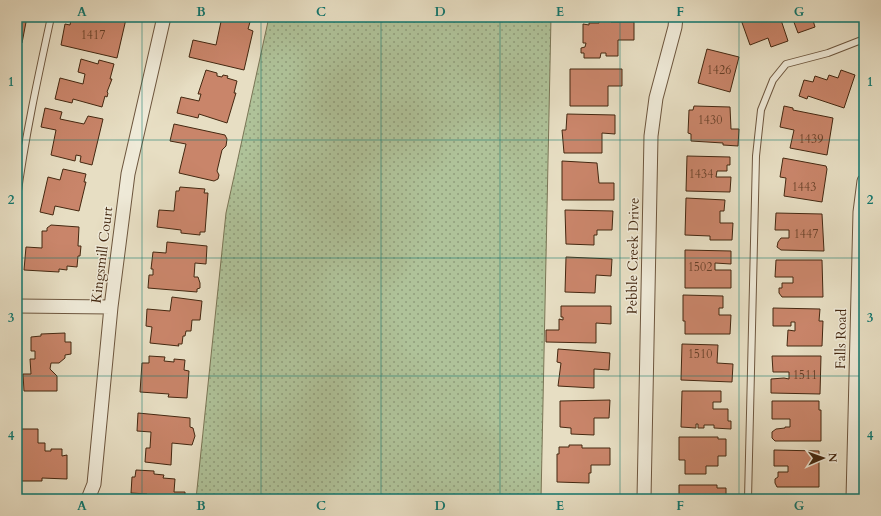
<svg xmlns="http://www.w3.org/2000/svg" width="881" height="516" viewBox="0 0 881 516" font-family="Cardo,serif">
	<defs>
		<pattern id="grass-dots" width="8" height="8" patternUnits="userSpaceOnUse"><rect width="8" height="8" fill="#afc299"/><path d="M2 2h.1M6 6h.1" fill="none" stroke="#909e7b" stroke-width="1.8" stroke-linecap="round"/></pattern>
	</defs>
	<rect width="100%" height="100%" fill="#e7dec3"/>
	<filter id="stains"><feTurbulence type="fractalNoise" baseFrequency=".005" numOctaves="4"/><feColorMatrix values="0 0 0 0 .2 0 0 0 0 .09 0 0 0 0 .02 0 0 0 .5 -.17"/></filter>
	<radialGradient id="worn" r=".72"><stop offset=".6" stop-color="#630" stop-opacity="0"/><stop offset="1" stop-color="#630" stop-opacity=".3"/></radialGradient>
	<path fill="url(#grass-dots)" stroke="#7a7555" d="M269,17H551L541,499H196L226,213Z"/>
	<path fill="#c9856a" stroke="#442811" d="M17,17H27L22,43L17,42Z
		M75,17H122L126,19L117,58L61,45L65,24L70,25L71,20Z
		M222,17L250,22L248,29L253,31L244,70L189,57L193,40L216,45Z
		M740,17H780L788,41L771,47L768,38L750,45Z
		M792,17H812L815,27L798,33Z
		M599,20H611V22H634V40H618V56H606V53H601L600,58H584V53H581V48L585,47L586,43H583V24L589,25V23H599Z
		M707,49L739,57L730,92L698,83Z
		M81,59L98,64L99,60L114,64L110,79H112L107,92L108,93L107,97L105,96L102,107L73,99L72,103L55,99L60,78L83,84L85,74L78,72Z
		M570,69H622V86H608V106H570Z
		M206,70L217,73V76L222,77L223,75L228,76L227,78L237,81L234,93H236L227,123L199,114L198,118L177,113L181,97L199,101L201,94H198Z
		M841,70L855,75L844,108L808,96L807,99L799,96L804,80L813,82L815,76L827,80L829,75L838,78Z
		M694,106L730,107L731,129H739L738,146L723,145V143L691,141V134L688,133L689,110H693Z
		M784,106L793,108V110L833,118L827,155L790,148L794,130L780,127Z
		M45,108L62,112L60,119L84,124L88,116L103,119L92,165L80,162L81,156L76,155L75,161L51,155L56,130L41,127Z
		M567,114L615,115V134L602,133V153H564L562,130H566Z
		M174,124L225,135L227,139L226,146L222,150L217,171L219,175L218,179L214,181L179,173L186,144L170,141Z
		M687,156L730,157V165H727V171H717L716,177H731L730,192L686,191Z
		M783,158L826,166L827,169L822,202L784,196L786,178L780,177Z
		M562,161L597,163L599,183H614V200H562Z
		M63,169L86,174L84,182H86L79,211L55,206L53,215L40,212L48,177L60,180Z
		M180,187L205,189L204,193H208L205,232H200V235L181,233V230L157,227L159,210L174,211L176,191H179Z
		M686,198L725,200L724,211H720V223H733L732,240H710V236L685,235Z
		M565,210L613,211L612,230H597V235H594V245L566,244Z
		M776,213L822,214L824,251L781,250L777,247L778,242L781,238H789V230H775Z
		M51,225L79,227L78,246H81L80,256H78L77,267L67,266V270L59,269V272L24,270L26,247L42,248V231H47V228Z
		M167,242L207,246L206,264L195,263L194,277H198L200,283V288L197,289V292L148,288L149,275H153V269H151L153,252L166,253Z
		M685,250L731,251V264L715,263V270H731V288H685Z
		M566,257L612,259L611,276L596,275L595,293L565,292Z
		M776,260H822L823,297H782L779,293V288H782V283H793V277H775Z
		M683,295L723,296V308H719V315H731L730,334H685V321H683Z
		M172,297L202,301L200,320H192L191,331H186L185,336H183L182,344H178L179,346L150,343L152,327L146,326L147,309L170,311Z
		M561,306H611V324L596,323V343L546,342V330H559V319L563,320V317H561Z
		M773,308L820,309L819,321H823L822,346H787L788,330L795,331V322H791V326H773Z
		M65,333V342H71V354L65,355V358L59,363H51L50,369L57,376V391H24L23,374H31L30,359H35V351H31V337L41,336V334Z
		M682,344L718,345L717,363L733,364L732,382L681,380Z
		M558,349L610,353L609,370L594,369V388L558,386L561,363L557,362Z
		M149,356L165,357L164,361L174,362V359L185,360L184,370L189,371L187,398L168,397L169,394L140,392L142,363H149Z
		M772,356H821L820,394L771,393V379L784,378L789,379V372H773Z
		M682,391H721V402H713V409H728V421H731V429L714,428V425H704V428H698V424H696V428L681,427Z
		M610,400L609,418H594V435L571,434V428L560,427V401Z
		M772,401H819V410H821V441H775L772,438V432L776,429L785,428V427H790V419H772Z
		M138,413L190,418V427L193,428L195,436L192,445L172,443L171,465L145,462L146,448H150L151,432L137,431Z
		M17,429H38V443H45V451H51V449H62V456L67,455V479L42,478V481H17Z
		M679,437H718V439H726V456H718V466H706V474H685V460H679Z
		M569,445H582V448H610V465H591V473H589V483L557,482V454H559V447H569Z
		M774,450L819,451V487H777L775,483V479L778,477V472H788V466H774Z
		M136,470L154,471V474L164,475L163,478L175,479L174,492H185V499H147V494L131,493L132,477H135Z
		M679,485H717V488H726V499H679Z
		M559,495L596,496V499H559Z
		M784,496H816V499H770V498H784Z"/>
	<g fill="none" stroke-linecap="round" stroke-linejoin="round">
		<g stroke="#6d563e" stroke-width="8">
			<path id="service" d="M17,198C25,137 38,77 51,17
				M748,499L756,156L761,110L773,80L786,64L828,53L864,39"/>
		</g>
		<g stroke="#6d563e" stroke-width="15">
			<path id="minor" d="M17,306L111,307
				M88,499L94,484L111,307L128,174L164,17
				M644,499L651,136L656,98L675,27L676,17
				M853,499L860,212L864,181"/>
		</g>
		<use href="#service" stroke="#efead8" stroke-width="6"/>
		<use href="#minor" stroke="#efead8" stroke-width="13"/>
	</g>
	<path fill="none" stroke="#0f766e" stroke-width="1" stroke-opacity="0.55" d="M142,17V499M261,17V499M381,17V499M500,17V499M620,17V499M739,17V499M17,140H864M17,258H864M17,376H864"/>
	<g text-anchor="middle" dominant-baseline="central" stroke-width="3" stroke-linejoin="round" paint-order="stroke">
		<g font-size="12" fill="#653f27">
			<text x="93" y="35">1417</text>
			<text x="719" y="70">1426</text>
			<text x="710" y="120">1430</text>
			<text x="811" y="139">1439</text>
			<text x="701" y="174">1434</text>
			<text x="804" y="187">1443</text>
			<text x="806" y="234">1447</text>
			<text x="700" y="267">1502</text>
			<text x="700" y="354">1510</text>
			<text x="805" y="375">1511</text>
		</g>
		<g font-size="14" fill="#442811" stroke="#efead8">
			<text transform="translate(102 255) rotate(-83)">Kingsmill Court</text>
			<text transform="translate(633 256) rotate(-89)">Pebble Creek Drive</text>
			<text transform="translate(841 339) rotate(-89)">Falls Road</text>
		</g>
	</g>
	<rect width="881" height="516" fill="none" stroke="#e7dec3" stroke-width="44"/>
	<g transform="translate(823 458) rotate(88)" stroke="#efead8" stroke-width="3" paint-order="stroke">
	<path d="M0-3L7 15L0 10L-7 15Z" fill="#442811"/>
	<text y="-6" font-size="11" font-weight="bold" text-anchor="middle" fill="#442811">N</text>
	</g>
	<rect x="22" y="22" width="837" height="472" fill="none" stroke="#0f766e" stroke-width="1.5"/>
	<g font-size="13" text-anchor="middle" font-weight="bold" fill="#0f766e">
		<text x="82" y="16">A</text>
		<text x="201" y="16">B</text>
		<text x="321" y="16">C</text>
		<text x="440" y="16">D</text>
		<text x="560" y="16">E</text>
		<text x="680" y="16">F</text>
		<text x="799" y="16">G</text>
		<text x="11" y="86">1</text>
		<text x="870" y="86">1</text>
		<text x="11" y="204">2</text>
		<text x="870" y="204">2</text>
		<text x="11" y="322">3</text>
		<text x="870" y="322">3</text>
		<text x="11" y="440">4</text>
		<text x="870" y="440">4</text>
		<text x="82" y="510">A</text>
		<text x="201" y="510">B</text>
		<text x="321" y="510">C</text>
		<text x="440" y="510">D</text>
		<text x="560" y="510">E</text>
		<text x="680" y="510">F</text>
		<text x="799" y="510">G</text>
	</g>
	<rect width="100%" height="100%" filter="url(#stains)"/>
	<rect width="100%" height="100%" fill="url(#worn)"/>
</svg>
